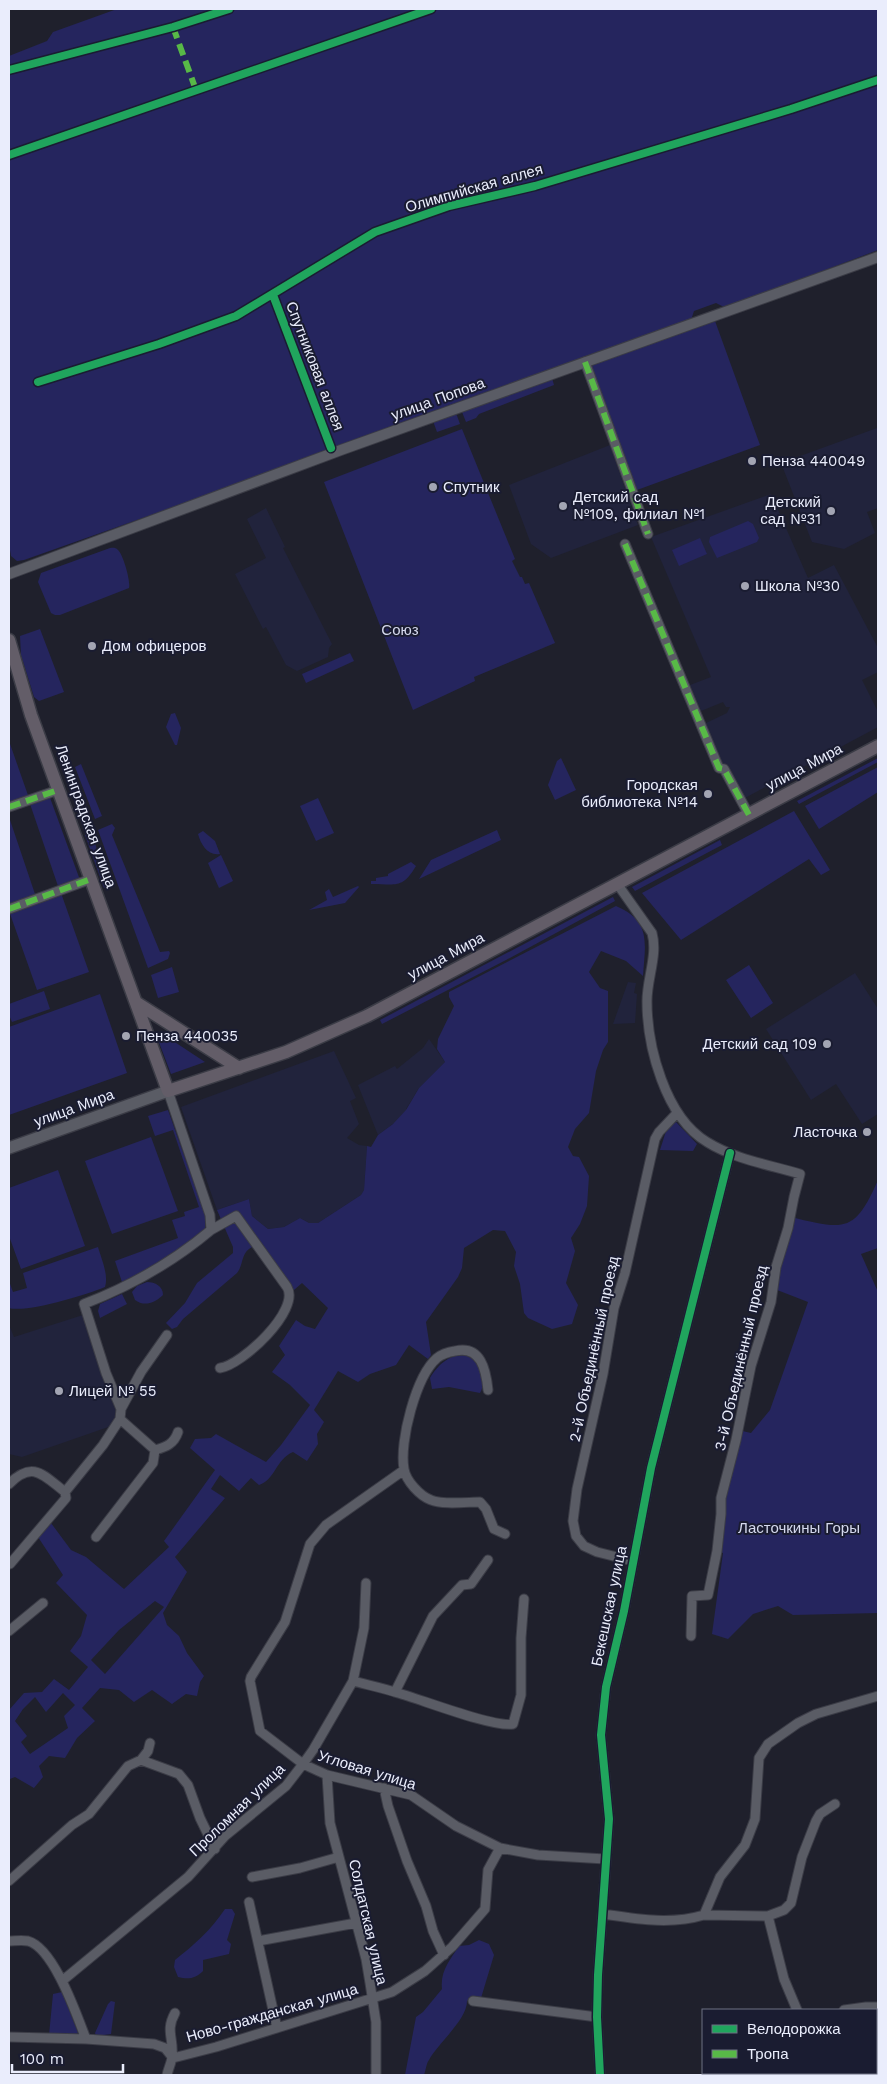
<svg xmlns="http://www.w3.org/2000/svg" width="887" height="2084" viewBox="0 0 887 2084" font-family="'Work Sans',sans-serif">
	<rect width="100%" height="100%" fill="#1f202c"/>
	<path fill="#21233c" d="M877,428L878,508L867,512L875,533L844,549L812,542L781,463Z
		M610,445L638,525L551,558L531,544L509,485Z
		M771,494L808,578L834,565L878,648V672L862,680L878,712V727L743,799L721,765L706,723L727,713L730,707H726L723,702L701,711L690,685L711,677L651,537Z
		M266,508L285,547L283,548L332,644L329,648L328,657L297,671L286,665L266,627L263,629L235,574L266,558L247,519Z
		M855,973L878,1009V1114L862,1124L836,1084L811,1100L766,1029Z
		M628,982L636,983L634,993L637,994L635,1023L613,1024Z
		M429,1039L445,1062L419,1088L406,1109L413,1116L393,1124L378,1135L358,1085L395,1066L397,1069L423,1048Z
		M334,1051L356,1098L350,1101L359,1124L347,1138L359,1145L367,1146L364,1190L361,1195L318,1223H309L300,1218L284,1227L268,1229L252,1216L249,1199L217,1210L181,1107Z
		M83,1315L89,1338L118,1408L114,1425L22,1457L9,1454V1325L14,1337Z"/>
	<path fill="#25255e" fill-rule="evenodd" d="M117,9H878V250L730,306H722L716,303L694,311L691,320L685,323L600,351L216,492L24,560L17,561L11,556L9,544V56L47,41L53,32Z
		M715,321L760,445L637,490L591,365Z
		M552,378L554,385L479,414L476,418L466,422L462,412Z
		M456,413L460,424L437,432L433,421Z
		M462,429L515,559L512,561L520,577H522L525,584L529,583L555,643L474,677L475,681L413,710L324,482Z
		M748,521L753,524L759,538L757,542L717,558L709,542L710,537Z
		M700,538L707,554L679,566L672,550Z
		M110,548C113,548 115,547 118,550C123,554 131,582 129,588L60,615H55L51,613L38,582L41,573Z
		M40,629L64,692L39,701L34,697L21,655L20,636Z
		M350,653L354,661L306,683L302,674Z
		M175,713L181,728L177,745H175L166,727L171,714Z
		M9,741L29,798L9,805Z
		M561,758L576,790L555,800L548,785L557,761Z
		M878,758V762L799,804L797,801Z
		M81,764L102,816L95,819L75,767Z
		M878,767V792L819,829L805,806Z
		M71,769L88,822L82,824L64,771Z
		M49,795L80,880L59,889L29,801Z
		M318,798L334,833L316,841L300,806Z
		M794,811L830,870L821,875L809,859L681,940L642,893Z
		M9,817L36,897L9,908Z
		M112,824L115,828L112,835L160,952L169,951L170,953L168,959L148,968L98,830Z
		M497,830L501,840L419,879L431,860Z
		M203,831L215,841L220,854C208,856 201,845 198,834Z
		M92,833L108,886L104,888L85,835Z
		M720,840L722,845L635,891L632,887Z
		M221,855L233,881L219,888L208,863Z
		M411,862L416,866C402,889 397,884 371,884V881H376V878L388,876V874Z
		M358,886L359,887L345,903L309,910L327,900L325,892L329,889L333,897Z
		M61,893L89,972L37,990L9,911Z
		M613,897L615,901L506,960L382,1024L380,1020Z
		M616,906C652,921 645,944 643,976L626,961L601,951L589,972L600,988L608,991V1042L603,1050L596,1071L589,1113L575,1129L568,1147L573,1156L579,1157L589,1176L587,1206L580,1224L571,1238L575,1251L566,1283L578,1305L572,1324L552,1329L528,1318L524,1313L520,1284L514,1266L516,1252L505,1231L493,1230L464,1248L462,1268L458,1277L426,1322L431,1355L428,1359L409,1345L396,1365L370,1374L358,1382L338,1371L314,1410L324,1422L317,1434L318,1444L307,1461L293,1452C275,1460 276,1479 259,1485L251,1478L239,1491L220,1475L211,1489L225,1498L175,1557L187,1572L163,1613L167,1625L179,1636L187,1653L204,1676L200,1682L197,1696L186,1694L172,1704L152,1690L134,1702L119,1690L100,1688L82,1708L95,1721L77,1738L65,1758L49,1756L39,1766L43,1777L34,1788L15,1777L10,1779L9,1777V1710L24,1693L42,1692L54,1679L69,1690L88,1667L70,1651L81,1636L87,1615L56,1583L63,1575L38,1537L51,1523L71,1550L86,1557L124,1589L169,1547L164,1541L215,1470L190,1448L195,1439L211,1438L216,1434L266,1462L281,1445L310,1405L290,1385L272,1372L285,1355L279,1346L296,1320L305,1326L315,1329L328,1308L302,1283L294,1290C290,1285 285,1281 281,1275C276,1267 264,1238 249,1249C241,1255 243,1266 237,1273L183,1319L177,1327L172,1329L166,1323L185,1303L197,1283L233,1253V1247L217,1210L249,1199L252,1216L268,1229L284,1227L300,1218L309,1223H318L361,1195L364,1190L367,1146L371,1147L378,1135L393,1124L406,1110L419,1088L445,1062L437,1049L438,1039L454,1006L449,997V992ZM155,1601L164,1607L105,1674L91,1660L119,1630ZM63,1693L75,1705L64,1716L68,1728L30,1754L21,1742L27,1736L15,1721L23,1709L35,1697L46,1712Z
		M749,965L773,1003L751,1018L726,980Z
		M172,967L179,992L158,998L151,975Z
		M44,991L50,1009L12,1022L9,1015V1004Z
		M100,994L127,1073L9,1115V1027Z
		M162,1033L164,1035L205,1062L171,1074L157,1037L158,1034Z
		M168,1110L205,1214V1229L200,1237L123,1285L115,1261L178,1238L172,1220L185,1216L184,1212L199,1207L173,1130L155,1136L148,1116Z
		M676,1122L697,1144L693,1151L660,1150L667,1128Z
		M151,1137L178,1211L112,1234L85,1161Z
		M58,1170L85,1246L21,1269L9,1236V1188Z
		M878,1180V1248L861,1254L878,1292V1613L793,1615L778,1606L753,1614L728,1639L712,1634L723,1553L717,1551L721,1498L738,1430L751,1433L770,1410L808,1302L772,1288L790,1217C844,1229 854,1235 878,1180Z
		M98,1247C101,1258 109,1275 105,1287C85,1295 28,1313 9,1308V1281L13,1292L27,1288L23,1273Z
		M147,1282C155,1282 163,1286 163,1295C155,1303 144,1307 135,1300L132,1292L137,1286Z
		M122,1294L127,1304L100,1318L98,1311L100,1304Z
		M464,1355C480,1359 488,1380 480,1393L449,1387L432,1389L430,1378C438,1365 448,1355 464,1355Z
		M225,1909H232L235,1914L227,1940L231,1944L229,1954L203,1960V1971C196,1978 189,1980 178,1977L174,1967L175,1960C194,1945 211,1930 225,1909Z
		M479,1940L489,1944L494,1955L481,1998L472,1997L467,2001C467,2020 438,2043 429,2060C426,2064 426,2070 424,2075H405L416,2017L423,2012L442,1989C440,1971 450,1960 459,1946L469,1945Z
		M62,1992L78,2033L74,2035H49L53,1994Z
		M111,2001L115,2002L111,2034L96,2036L95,2033L108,2004Z"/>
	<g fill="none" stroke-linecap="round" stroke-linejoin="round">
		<g stroke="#3b3c46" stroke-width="11">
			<path id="minor" d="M585,362L648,534
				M625,544L719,768L724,769L749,815
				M9,807L58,790
				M618,885L652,933C658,955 647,978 647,1001C647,1046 665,1117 707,1142C734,1159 770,1165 800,1174L794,1197L788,1228L776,1267L771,1302L751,1366L736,1440L721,1498V1514L717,1551L708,1595L692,1596L691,1636
				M9,909L91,879
				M211,1230L236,1216L287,1287C301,1310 242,1365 220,1368
				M488,1390C486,1370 481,1345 455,1351C449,1352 442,1354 437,1358C416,1376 399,1442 404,1469C406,1481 420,1496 431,1500C442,1505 468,1502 480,1502L486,1509L494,1529L505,1534
				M121,1409L106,1373L84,1304C131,1286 173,1262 211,1230L210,1215L168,1091
				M120,1419L155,1450
				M404,1470L326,1525L310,1544L285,1622L251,1677L250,1681L260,1731L303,1764L327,1775L411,1795L456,1826L500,1848L538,1855L605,1859
				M9,1484C33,1460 43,1475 65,1492
				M96,1537L153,1463L155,1450C166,1447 174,1444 178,1432
				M633,1561L597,1552L584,1546L576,1536L573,1521L577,1489L603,1374L614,1308L625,1273L655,1139L659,1132L677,1113
				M10,1564L66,1498L65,1492L103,1445L120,1419L121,1409L141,1372L167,1335
				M9,1631L43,1603
				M353,1681C368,1685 383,1688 398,1693C420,1699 494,1728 513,1724L521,1695V1638L524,1599
				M395,1692L433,1616L462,1585L471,1584L488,1560
				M141,1760L179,1774L188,1785L200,1818L215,1849
				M327,1775L330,1823L366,1959L370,1983L376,2022V2075
				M384,1788L388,1806L407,1861L426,1906L433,1931L444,1955
				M252,1877L300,1868L339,1857
				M9,1881L72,1825L89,1814L128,1766L141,1760L148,1751L150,1743
				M249,1902L277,2028
				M603,1914C637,1919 670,1925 704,1915L720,1877L745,1845L755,1819L759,1758L768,1744L798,1723L816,1714L878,1696
				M704,1915L768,1916L784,1979L797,2010
				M768,1916L784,1910L791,1903L802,1857L816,1821L820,1814L835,1804
				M9,1941C14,1941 22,1940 28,1941C54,1948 77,2016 86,2039
				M258,1941L356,1923
				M62,1981L188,1877L225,1836L286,1786L303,1764L313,1750L353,1681L364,1628L366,1583
				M473,2001L597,2017
				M844,2010L866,2007H878
				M9,2037L86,2039L154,2044L165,2048L173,2058L216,2047L392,1992L425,1971L452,1947L485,1909L488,1870L500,1848
				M167,2075C168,2069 172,2062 172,2056C174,2038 165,2031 175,2013
				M600,2075L597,2017L598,1975L609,1819L601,1735L606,1687L624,1611L651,1468L730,1153
				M772,2075L774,2073"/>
		</g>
		<g stroke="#3b3c46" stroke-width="12">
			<path id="tertiary" d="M9,574L341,450L878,257"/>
		</g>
		<g stroke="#3b3c46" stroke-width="14">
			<path id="secondary" d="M9,1148L168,1091"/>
		</g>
		<g stroke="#3b3c46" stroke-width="15">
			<path id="primary" d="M9,640L31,715L168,1091L286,1052L367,1016L878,746
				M137,1003L239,1068"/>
		</g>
		<use href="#minor" stroke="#5a5c65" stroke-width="9"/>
		<use href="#tertiary" stroke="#5a5c65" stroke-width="10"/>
		<use href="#secondary" stroke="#5a5c65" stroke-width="11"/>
		<use href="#primary" stroke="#635d68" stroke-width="12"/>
		<path stroke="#58b947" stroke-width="6" stroke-dasharray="12 6" stroke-linecap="butt" d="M173,27L196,90
			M585,362L648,534
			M625,544L719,768L724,769L749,815
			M9,807L58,790
			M9,909L91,879"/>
		<g stroke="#1a1c31" stroke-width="11">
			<path id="cycleway" d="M9,70L173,27L229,9
				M9,155L431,9
				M273,295L331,448
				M38,382L159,344L236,316L375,232L449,206L535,186L791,109L878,80
				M600,2075L597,2017L598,1975L609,1819L601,1735L606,1687L624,1611L651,1468L730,1153"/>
		</g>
		<use href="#cycleway" stroke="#20a55d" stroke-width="8"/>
	</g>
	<g fill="#a3a5b3" stroke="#1a1c31" stroke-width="2">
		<circle cx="752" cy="461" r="5"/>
		<circle cx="433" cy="487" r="5"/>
		<circle cx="563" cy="506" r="5"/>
		<circle cx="831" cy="511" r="5"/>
		<circle cx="745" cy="586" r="5"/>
		<circle cx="92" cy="646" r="5"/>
		<circle cx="708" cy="794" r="5"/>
		<circle cx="126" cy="1036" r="5"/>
		<circle cx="827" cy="1044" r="5"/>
		<circle cx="867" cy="1132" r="5"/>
		<circle cx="59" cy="1391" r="5"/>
	</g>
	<g text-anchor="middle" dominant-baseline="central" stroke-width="4" stroke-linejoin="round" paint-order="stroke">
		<g font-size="15" fill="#eaedfc" stroke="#1a1c31">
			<text transform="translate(474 188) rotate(-16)">Олимпийская аллея</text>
			<text transform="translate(315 366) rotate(69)">Спутниковая аллея</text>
			<text transform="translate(438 399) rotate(-20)">улица Попова</text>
			<text transform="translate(804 767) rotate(-28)">улица Мира</text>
			<text transform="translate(86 816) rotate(70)">Ленинградская улица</text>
			<text transform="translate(446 956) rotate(-28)">улица Мира</text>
			<text transform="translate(74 1108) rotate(-20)">улица Мира</text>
			<text transform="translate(594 1349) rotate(-78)">2-й Объединённый проезд</text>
			<text transform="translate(741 1358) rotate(-77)">3-й Объединённый проезд</text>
			<text transform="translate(609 1606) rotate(-78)">Бекешская улица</text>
			<text transform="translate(367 1770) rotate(17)">Угловая улица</text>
			<text transform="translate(237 1810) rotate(-44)">Проломная улица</text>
			<text transform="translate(368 1922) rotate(77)">Солдатская улица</text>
			<text transform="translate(272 2013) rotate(-16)">Ново-гражданская улица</text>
		</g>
		<g font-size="15" fill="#eaedfc" stroke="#1a1c31" text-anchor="start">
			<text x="762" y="461">Пенза 440049</text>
			<text x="443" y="487">Спутник</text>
			<text x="573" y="497">Детский сад<tspan x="573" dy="17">№109, филиал №1</tspan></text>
			<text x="821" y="502" text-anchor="end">Детский<tspan x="821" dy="17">сад №31</tspan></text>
			<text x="755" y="586">Школа №30</text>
			<text x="102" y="646">Дом офицеров</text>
			<text x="698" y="785" text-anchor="end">Городская<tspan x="698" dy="17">библиотека №14</tspan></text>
			<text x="136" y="1036">Пенза 440035</text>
			<text x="817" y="1044" text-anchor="end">Детский сад 109</text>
			<text x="857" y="1132" text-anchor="end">Ласточка</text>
			<text x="69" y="1391">Лицей № 55</text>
		</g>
		<g font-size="15" fill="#d5d9ee" stroke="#1a1c31">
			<text x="400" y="630">Союз</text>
			<text x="799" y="1528">Ласточкины Горы</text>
		</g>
	</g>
	<rect width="887" height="2084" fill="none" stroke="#eaedfc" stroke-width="20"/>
	<rect x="702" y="2009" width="175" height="65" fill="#1a1c31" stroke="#6d7082"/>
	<rect x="712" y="2025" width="25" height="8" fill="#20a55d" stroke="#6d7082"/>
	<text x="747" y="2034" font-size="15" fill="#eaedfc">Велодорожка</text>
	<rect x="712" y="2050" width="25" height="8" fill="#58b947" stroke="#6d7082"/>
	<text x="747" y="2059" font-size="15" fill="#eaedfc">Тропа</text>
	<path d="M12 2064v8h111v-8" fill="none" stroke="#eaedfc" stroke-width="2.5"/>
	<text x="20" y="2064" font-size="15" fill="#eaedfc" stroke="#1a1c31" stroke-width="4" paint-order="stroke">100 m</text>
</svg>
